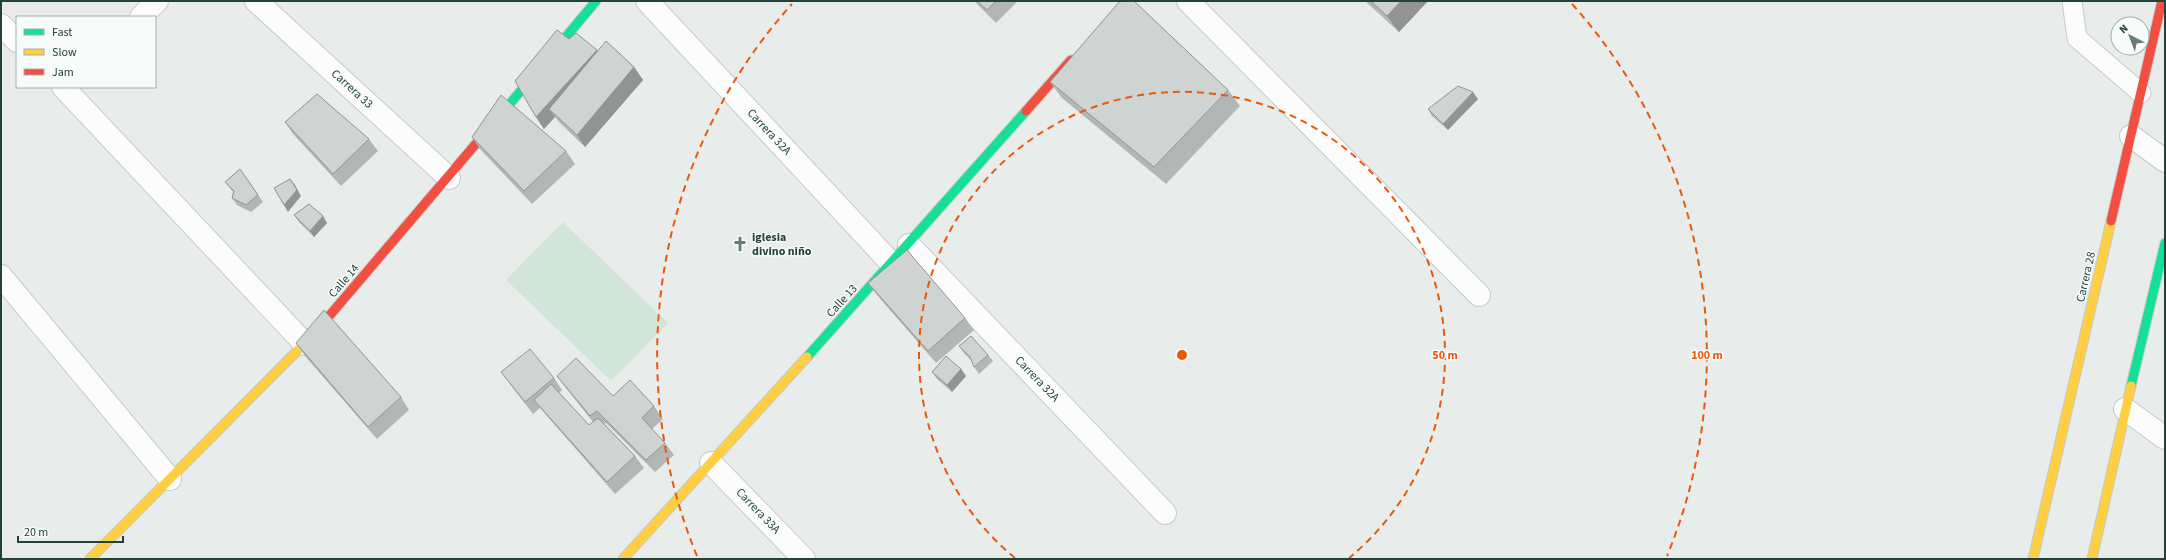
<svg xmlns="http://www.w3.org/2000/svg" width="2166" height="560" viewBox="0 0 2166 560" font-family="'Source Sans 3',sans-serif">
	<rect width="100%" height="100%" fill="#e8edeb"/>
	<path fill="#d1e6d8" d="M563,222L668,323L611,381L506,280Z"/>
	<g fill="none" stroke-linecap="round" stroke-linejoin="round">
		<g stroke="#c5cac8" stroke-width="21">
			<path id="lane" d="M2072,1L2077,38L2141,93"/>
		</g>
		<g stroke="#c5cac8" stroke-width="24">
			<path id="street" d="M256,1L449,178
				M647,1L892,264
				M1188,1L1479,295
				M141,17L157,1
				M1,25L17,41
				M63,87L305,344
				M2131,136L2165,161
				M909,245L1165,513
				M1,276L170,479
				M2125,409L2165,438
				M711,463L804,559"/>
		</g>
		<g stroke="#c3cbc8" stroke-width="11">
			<path id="fast" d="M503,112L596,1
				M807,357L1026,111
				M2131,386L2165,243"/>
		</g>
		<g stroke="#c3cbc8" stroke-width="11">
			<path id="slow" d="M90,559L313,335
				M623,559L807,357
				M2033,559L2111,221
				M2092,559L2131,386"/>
		</g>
		<g stroke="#c3cbc8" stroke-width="11">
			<path id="jam" d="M1026,111L1071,60
				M2111,221L2162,1
				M313,335L503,112"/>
		</g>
		<use href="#lane" stroke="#fcfcfc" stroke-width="19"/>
		<use href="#street" stroke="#fcfcfc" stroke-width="22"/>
		<use href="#fast" stroke="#16e098" stroke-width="9"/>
		<use href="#slow" stroke="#ffcf43" stroke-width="9"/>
		<use href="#jam" stroke="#f24e42" stroke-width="9"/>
	</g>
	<path fill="#b2b6b5" d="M974,1H1018L996,23Z
		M1365,1H1428L1399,32Z
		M569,39L634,67L643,80L585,147L558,121L555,117L544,129L536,117Z
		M1050,82L1228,90L1240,106L1166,184L1062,98Z
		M1478,99L1448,130L1432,116L1428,109Z
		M285,122L369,139L378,151L341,186L293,134Z
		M472,137L566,151L575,164L532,204L480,149Z
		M240,169L263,202L251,212L237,205L232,198L233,192L225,182Z
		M294,215L327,223L314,237L299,222Z
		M868,283L965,318L974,330L936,363L877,295Z
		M296,343L401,397L409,410L377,439L305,356Z
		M959,346L988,355L993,361L979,374L974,367L971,360L964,353Z
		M961,369L966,376L952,392L937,379L932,372Z
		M501,372L554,378L562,390L559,393L589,425L593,422L566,388L557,376L613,396L654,406L663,419L652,429L665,443L674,455L655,472L606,423L604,424L635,456L644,468L615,494L540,408L533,414L510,384Z"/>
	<path fill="#919493" d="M1401,1H1428L1399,32L1387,16Z
		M597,50L605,62L549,109L555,117L544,129L536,117Z
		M634,67L643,80L585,147L577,135Z
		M1473,92L1478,99L1448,130L1443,124Z
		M290,179L295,185L301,196L288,212L284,205Z
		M323,216L327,223L314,237L310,231Z
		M961,369L966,376L952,392L947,385Z"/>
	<path fill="#cfd4d2" stroke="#919493" d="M977,1H996L987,10Z
		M1120,1H1134L1228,90L1154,167L1050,82Z
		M1371,1H1401L1387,16Z
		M557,30L569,39L576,33L597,50L536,117L515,81Z
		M606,41L634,67L577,135L549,109Z
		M1458,86L1473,92L1443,124L1428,109Z
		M317,94L369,139L333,174L285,122Z
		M501,95L566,151L524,191L472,137Z
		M240,169L258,195L246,205L232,198L234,191L225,182Z
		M290,179L297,190L284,205L274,188Z
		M309,204L323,216L310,231L294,215Z
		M907,250L965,318L928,351L868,283Z
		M324,310L401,397L368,427L296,343Z
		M971,336L988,355L974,367L970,357L959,346Z
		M530,349L554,378L525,402L501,372Z
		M946,356L961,369L947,385L932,372Z
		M576,358L613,396L630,380L654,406L642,418L665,443L646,460L597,411L590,416L557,376Z
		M551,384L589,425L598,418L635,456L607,482L534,400Z"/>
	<g fill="none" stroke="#e8590c" stroke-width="2" stroke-dasharray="7 5">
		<path d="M1015 558A263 263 0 1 1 1349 558"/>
		<path d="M697 556A525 525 0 0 1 792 4M1572 4A525 525 0 0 1 1667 556"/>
	</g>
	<defs>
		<g id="church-bare" transform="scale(1.2)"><path d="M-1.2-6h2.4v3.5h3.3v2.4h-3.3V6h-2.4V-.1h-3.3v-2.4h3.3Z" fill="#697e78" stroke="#f7fbf9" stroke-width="2.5" paint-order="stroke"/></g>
	</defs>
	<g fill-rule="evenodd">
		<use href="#church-bare" x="740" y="244"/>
	</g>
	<g text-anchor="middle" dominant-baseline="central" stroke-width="3" stroke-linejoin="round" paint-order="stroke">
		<g font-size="12" fill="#24423a" stroke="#f7fbf9">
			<text transform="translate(352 89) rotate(42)">Carrera 33</text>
			<text transform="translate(769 132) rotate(47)">Carrera 32A</text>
			<text transform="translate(2086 277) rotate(-77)">Carrera 28</text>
			<text transform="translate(344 281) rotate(-49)">Calle 14</text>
			<text transform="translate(842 301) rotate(-48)">Calle 13</text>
			<text transform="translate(1037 379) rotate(46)">Carrera 32A</text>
			<text transform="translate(758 511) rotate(46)">Carrera 33A</text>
		</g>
		<g font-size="12" font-weight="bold" fill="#24423a" stroke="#f7fbf9" text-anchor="start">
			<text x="752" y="237">iglesia<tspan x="752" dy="14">divino niño</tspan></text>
		</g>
	</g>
	<circle cx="1182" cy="355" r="6" fill="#e8590c" stroke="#f7fbf9" stroke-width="2"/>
	<g font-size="12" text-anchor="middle" font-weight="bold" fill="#e8590c" stroke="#f7fbf9" stroke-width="3" stroke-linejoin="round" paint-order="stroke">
		<text x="1445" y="359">50 m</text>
		<text x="1707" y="359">100 m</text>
	</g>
	<rect width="2166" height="560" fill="none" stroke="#24423a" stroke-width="4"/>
	<rect x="16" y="16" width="140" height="72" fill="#f7fbf9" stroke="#a3b1ad"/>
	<rect x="24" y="29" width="20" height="6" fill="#16e098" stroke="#a3b1ad"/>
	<text x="52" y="36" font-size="12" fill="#24423a">Fast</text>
	<rect x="24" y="49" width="20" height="6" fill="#ffcf43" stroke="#a3b1ad"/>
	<text x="52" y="56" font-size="12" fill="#24423a">Slow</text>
	<rect x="24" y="69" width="20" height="6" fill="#f24e42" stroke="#a3b1ad"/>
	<text x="52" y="76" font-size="12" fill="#24423a">Jam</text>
	<g transform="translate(2130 36) rotate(318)"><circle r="19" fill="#f7fbf9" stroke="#a3b1ad"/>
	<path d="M0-3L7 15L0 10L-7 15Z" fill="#697e78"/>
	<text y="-6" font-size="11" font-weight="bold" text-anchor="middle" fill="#24423a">N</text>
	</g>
	<path d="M18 536v6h105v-6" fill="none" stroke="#24423a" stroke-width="2"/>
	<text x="24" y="536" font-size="12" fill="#24423a" stroke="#f7fbf9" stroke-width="3" paint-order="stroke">20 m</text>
</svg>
